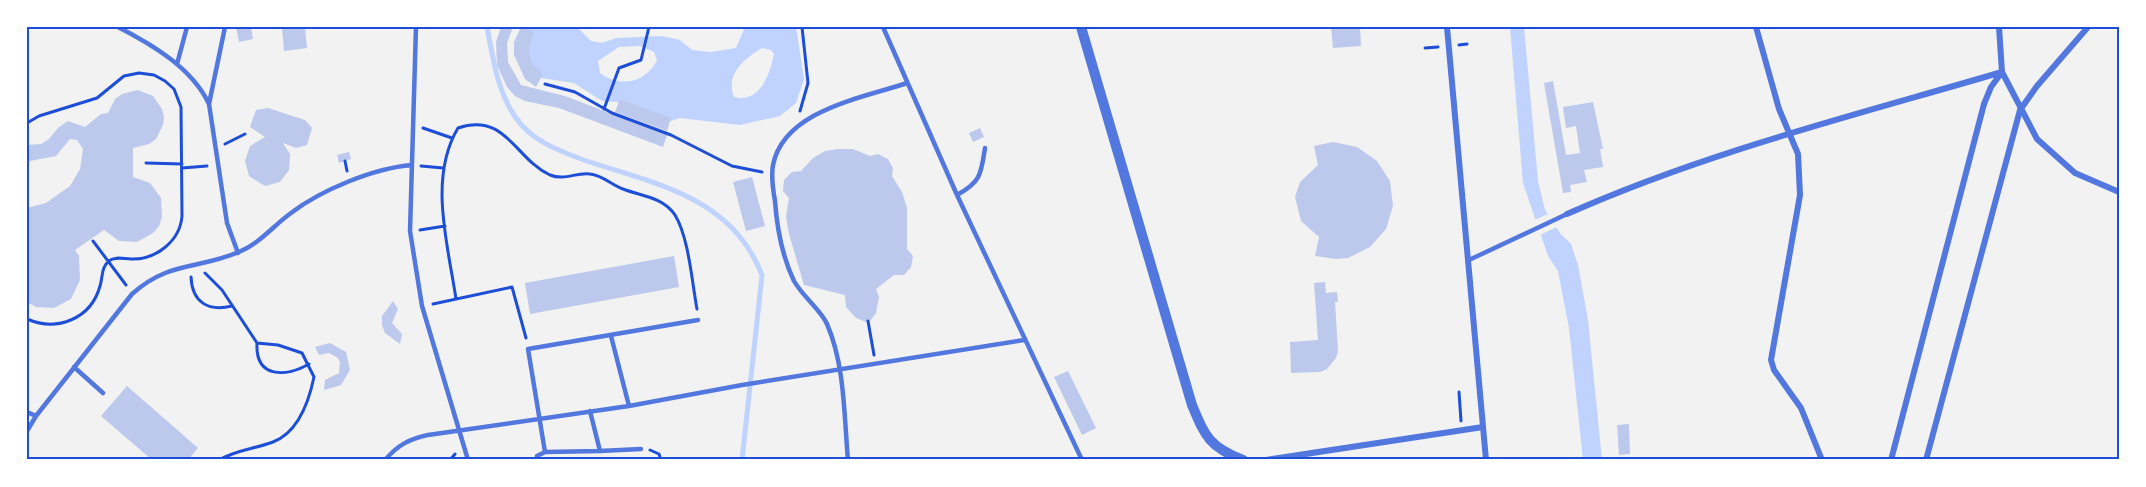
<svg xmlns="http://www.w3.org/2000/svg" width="2146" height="487" viewBox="0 0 2146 487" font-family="Bitter,serif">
	<rect width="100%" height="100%" fill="#f2f2f2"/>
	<path fill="#bfd3fe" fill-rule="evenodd" d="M530,27H577L591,41L602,43L616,38L662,36L680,40L692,50L710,52L736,48L745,27H796L804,79L796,103L780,116L740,125L680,118L668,122L617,102L602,101L574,83L541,78L527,65L525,35ZM640,46L654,52L657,60C646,83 620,88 600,73L598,61L619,47ZM762,48L771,50L774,54C770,74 760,104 734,97C725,74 745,58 762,48Z
		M1510,27H1524L1538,181L1545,210L1560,233L1571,244L1578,265L1588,320L1602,460H1583L1569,328L1558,271L1548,256L1523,183Z"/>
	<path fill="#f2f2f2" d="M1550,213L1559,226L1538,236L1532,221Z"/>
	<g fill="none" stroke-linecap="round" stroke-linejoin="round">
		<path stroke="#bfd3fe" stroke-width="5" d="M487,27C493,58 497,91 516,118C531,140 557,150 581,159C653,184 731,195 762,275L742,460"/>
	</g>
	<path fill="#bdc9ec" d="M236,27H251L253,39L239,42Z
		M282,27H305L307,48L284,51Z
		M501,27H513L507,43L508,62L521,85L565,96L667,135L663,147L559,108L525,101L515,96L507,87L497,65L496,42Z
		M521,27H526L534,33L529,45V53L531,62L543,74L536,87L525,79L514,55V42Z
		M1331,27H1360L1361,46L1333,48Z
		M1553,81L1566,155L1580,153L1576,126L1566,128L1563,107L1593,102L1603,149H1600L1603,167L1584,170L1587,182L1570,185L1571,192L1563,193L1544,83Z
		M138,90L153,96L162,109L164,117L163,125L156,139L149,144L133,148V177L150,183L161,198L162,217L159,226L153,233L137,242L119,241L104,230L75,250L79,256L80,280L71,299L54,308L36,307L27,302V208L46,203L70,186L80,169L83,149L77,140L70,139L56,156L30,161L27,167V145L41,144L49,139L58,128L68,121L85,127L101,114L108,113L115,99L122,94Z
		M620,99L671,118L667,131L615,112Z
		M268,108L305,120L312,128L307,145L296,148L283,143L290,154L289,170L280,182L265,186L249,176L245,161L250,146L265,137L250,127L256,110Z
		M980,128L984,137L973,142L969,133Z
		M1333,142L1357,147L1377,161L1390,181L1393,206L1386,229L1370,247L1348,258L1336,259L1315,256L1319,237L1301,221L1295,197L1300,182L1318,165L1314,146Z
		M838,149H853L870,156L878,154L888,159L893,168L892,176L902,192L907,208V249L913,256L911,267L904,275H894L876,289L879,297L876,313L870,321L866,322L856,318L846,307L845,295L804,285L789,234L786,217L789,198L783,191L784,180L792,172L801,171L813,158L825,151Z
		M349,152L351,159L339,163L337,155Z
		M752,177L765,226L746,231L733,182Z
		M674,256L679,287L530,314L525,283Z
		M1325,282L1326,293L1337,292L1338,302H1335L1338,351L1336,358L1327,369L1320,372L1291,373L1290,342L1318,340L1314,283Z
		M393,301L398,309L392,323L402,334L400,344L385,333L382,325V316Z
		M330,343L346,352L350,370L341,385L324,390L325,380L339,373L340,363L338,358L329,353L319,355L315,347Z
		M1068,371L1096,428L1082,435L1054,377Z
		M127,386L198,448L188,460H152L101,416Z
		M1629,424L1630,454L1619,455L1617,425Z"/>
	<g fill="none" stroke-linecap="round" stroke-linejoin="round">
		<path stroke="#1d4ed8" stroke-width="3" d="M1459,45L1467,44
			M1425,48L1438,47
			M545,84L575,92L612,113L671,135L732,166L762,172
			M604,109L619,68L641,60L649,27
			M800,111L808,83L802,27
			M27,123L39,116L97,98L124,76L139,73L154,75L165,81L174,89L181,107L182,216C180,241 156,260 131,259C124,259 115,256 109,261C101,267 103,277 100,286C91,319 57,332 27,319
			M423,128L452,138
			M225,144L245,134
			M345,161L347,171
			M146,163L182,164
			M421,166L443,168
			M182,168L207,166
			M420,230L445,226
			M93,241L126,285
			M205,273L222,290L257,343L278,345L302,353L314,377C309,401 299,432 273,442C254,449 236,450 219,460
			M191,277C192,302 208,312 232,306
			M456,299C448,245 428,178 458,128C506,112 515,159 550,175C565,181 576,172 590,174C602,175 612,185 623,189C641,196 663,197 675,215C689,238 692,283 697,309
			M433,304L512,287L526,338
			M868,321L874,355
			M257,343C255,379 287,377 309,364
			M1459,392L1461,421
			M650,450L659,454L661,460
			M450,460L455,454"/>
		<path stroke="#5277de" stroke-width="4.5" d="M118,27C153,45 192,68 209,104L227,223L238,253
			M416,27L410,231L422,306L468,460
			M883,27L957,195L1082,460
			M177,64L187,27
			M209,104L225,27
			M957,195C981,182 981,174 985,148
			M1469,260L1567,214
			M611,336L629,406
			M74,367L103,393
			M27,412L36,416
			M27,431L36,416L132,294C170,260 199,270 241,251C261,242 273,226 291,213C321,190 374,168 412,165
			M600,451L641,449
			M545,452L528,349L698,320
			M385,460C398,445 409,439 428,435L629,406L742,385L1024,340
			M537,460V456L545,452L600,451L590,411
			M848,460C844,417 845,365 827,324C821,310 803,297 794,281C782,256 777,229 775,201C773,190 771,176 773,165C784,110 863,98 907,83"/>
		<path stroke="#5277de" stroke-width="6" d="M1447,27L1486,460
			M1756,27L1779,109L1798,154L1800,195L1771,360L1774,370L1801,408L1822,460
			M1999,27L2002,72L2037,139L2075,173L2119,192
			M1567,214C1706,152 1856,115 2002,72
			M1266,460L1483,427
			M1891,460L1984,104L1991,87L2002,72
			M1926,460L2020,110L2037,86L2088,27"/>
		<path stroke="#5277de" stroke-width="10" d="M1081,27L1192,405C1205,436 1209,447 1243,460"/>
	</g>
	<rect width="2146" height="487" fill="none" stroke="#ffffff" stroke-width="57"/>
	<rect x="28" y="28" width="2090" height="430" fill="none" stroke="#1d4ed8" stroke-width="2"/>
</svg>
